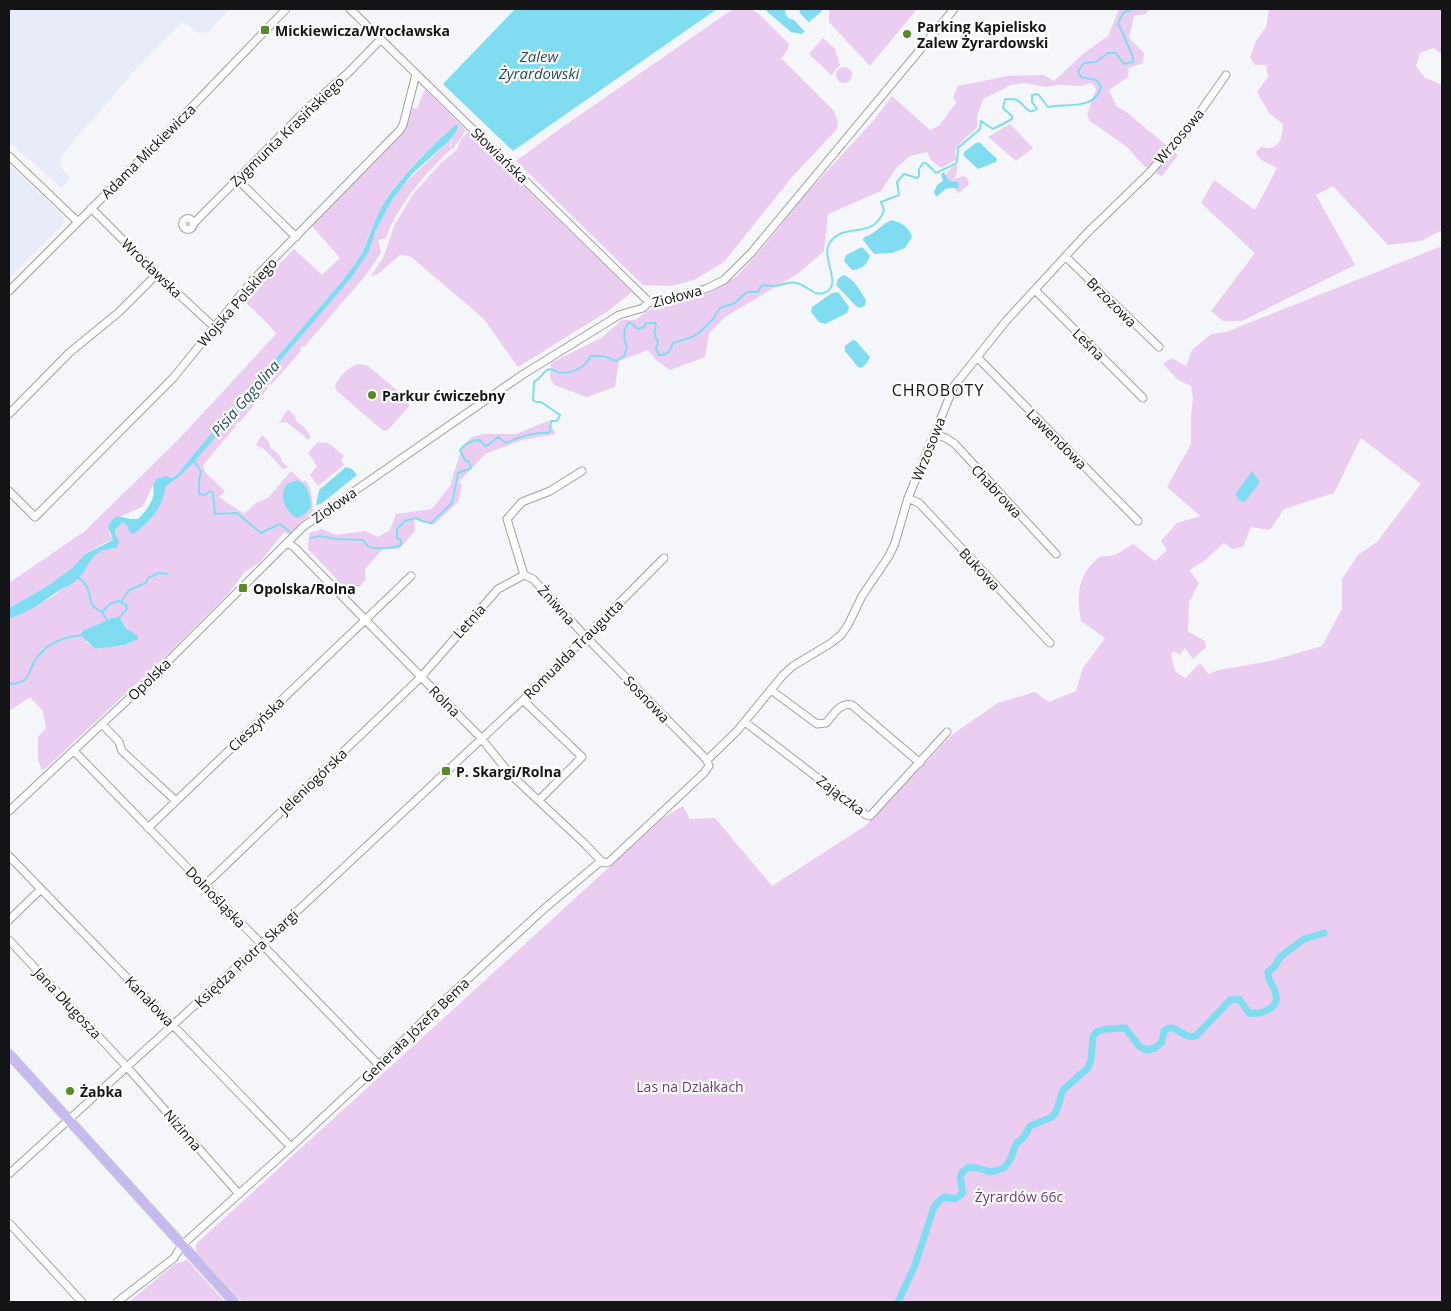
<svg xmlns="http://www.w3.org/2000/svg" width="1451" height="1311" viewBox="0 0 1451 1311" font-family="'Open Sans',sans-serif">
	<rect width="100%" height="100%" fill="#f4f6fa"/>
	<path fill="#e7ecf8" d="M9,9H230L208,32L199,33L187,24L181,23L137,68L61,156L60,166L70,178L62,188L9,142Z
		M9,164L63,216L64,223L9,278Z"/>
	<path fill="#eacdf0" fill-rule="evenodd" d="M733,9H751L761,16L789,44L788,49L780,60H783L833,110L838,121L837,129L792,177L724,262L694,280L671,286L643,285L516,161L561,128Z
		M829,9H917L870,66L829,22Z
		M1119,9H1150L1145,14L1134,16L1129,38L1144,53L1143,63L1129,68L1128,77L1109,90L1117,107L1125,111L1178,155L1162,176L1144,166L1127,147L1090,121L1087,115L1096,89L1092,83L1082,86L1057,85L1046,87L1025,83L1011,85L983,99L977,116V128L964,139L955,150L956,160L941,168L931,160L927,152L910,156L897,167L881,191L828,214L824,251L799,273L725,317L709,333L705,357L670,370L656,360L648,350L619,361L615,387L587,397L554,385L550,377L551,363L601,338L622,320H635L649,310L710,293L737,276L760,251L804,196L874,120L892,96L930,130L939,126L956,103L953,97L958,86L1008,76L1044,75L1054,81L1083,54L1108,36Z
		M1269,9H1442V54L1433,48L1420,53L1416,66L1424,77L1442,85V230L1421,241L1388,245L1333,186L1316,195L1355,265L1242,321H1223L1211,311L1255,253L1201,203L1214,180L1255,210L1277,168C1269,163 1259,162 1256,152L1261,147C1279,152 1283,138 1283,124L1269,113L1257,92L1268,77L1266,65H1255L1250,57L1256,41L1266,27Z
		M823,38L835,49L840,65L831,75L809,54Z
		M836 75a8 8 0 1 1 16 0a8 8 0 1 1-16 0Z
		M425,89L466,130L453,149L450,147L454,134L460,128L456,124C432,146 405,171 386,199C376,215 371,231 364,248C359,260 351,270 343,280L178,474L153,485L144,504L140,508L112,520L109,533L113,540L106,542L85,554L72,568L46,587L9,608V583L85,531L178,440L276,334L268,324L244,301L294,249L322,275L340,258L312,226L405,130L411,107L417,109Z
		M1010,124L1033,148L1016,161L988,137Z
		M468,132L632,292L608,311L518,367L483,318L410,256L400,255L378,274L371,276L384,256L394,226L414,193L443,161L457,150L461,139Z
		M452,138L449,146L451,149C425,174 398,204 386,238L378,240L381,253L365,276L304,347L302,346L300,349L301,351L271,385L270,384L267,386L268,388L239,423L237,422L235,425L236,426L203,465L205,472L225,491L219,497L244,514L256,503L268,498L291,471L303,482L305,480C313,490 312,500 313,512L299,524L300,526L289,535L284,532L260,562L245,572L227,595L154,667L46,768L42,770L38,759V737L46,728L43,711L30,697L9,711V619L37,606L55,595L96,554L106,549L117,548C115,537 113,530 123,522L127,526L130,533L134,534C153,520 161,508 166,486L180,476L194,461L351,278L392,200L405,183ZM298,480C309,484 310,496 310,507L283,495L285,487ZM119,617L136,640L125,645L95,649L86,642L87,629L97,624Z
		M957,165V172L954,179L964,176L967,178L969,184L959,193L953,188H958L959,184L953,180H948L945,175L953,166Z
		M1442,246V1302H242L196,1252V1244L663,818L683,806L690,819L715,818L772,886L865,826L953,734L998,703L1035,692L1049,702L1076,691L1083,668L1105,638L1081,621C1076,594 1078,573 1101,556C1114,558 1122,551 1133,544L1155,561L1167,550L1161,541L1177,523L1200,516L1167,487L1191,444V416L1193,398L1191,386L1178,380L1163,364L1172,358L1186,366L1192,350L1211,334L1226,332ZM1361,438L1421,484L1377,542L1358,555L1342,579V609L1322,646L1270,661L1219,670L1208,674L1200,663L1185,678L1175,671L1171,654L1174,651L1180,655L1185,648L1193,659L1206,647L1205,641L1188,632L1189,602L1199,583L1189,570L1204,561L1224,543L1232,549L1243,547L1251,527L1270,530L1284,509L1334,493Z
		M358,364L368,366L408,399L409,406L389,429L385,431L381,429L337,391L335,387C337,378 349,367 358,364Z
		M288,409L295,416L296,421L306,429L311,437L308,440L303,435L286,422L279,423Z
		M548,421L556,434L522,440L485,454L459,482L462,485L458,502L433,525L414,519L415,531L399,549H383L365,569L366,579L360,586L347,590L308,549L309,533L322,529L335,535L365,531L378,537L390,530L396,514L432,509L450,486L462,447L472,437L484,434H516Z
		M262,435L269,442L270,447L280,456L283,463L288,467L283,469L264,449L256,445Z
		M318,442L321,443L327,442L344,456L341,460L344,465L318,486L310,475L317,466L308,453Z
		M187,1260L225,1302H129L175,1264Z"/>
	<path fill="#80ddf1" d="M515,9H717L513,151L443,84Z
		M764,9H822L821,12L809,22L811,26L802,34L791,32Z
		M456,124L459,127L452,138L412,174L392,200L376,230L368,253L351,278L194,462L180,476L166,486C163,507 151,521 134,534L130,533L127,526L123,522L116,529L115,534L119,541L117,548C84,549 92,573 70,585C68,586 65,587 63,588C54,593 46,600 37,606C28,611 18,615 9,619V608L46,587L72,568L85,554L113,540L108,526L112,520L117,516L130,519H138C148,508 156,500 153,485L157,479L166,476L171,478L178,474L194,454L343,280C350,271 357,262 363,251C371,233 376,214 387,198C406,171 432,146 456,124Z
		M979,142L997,159L996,162L978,169L964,156V152L976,143Z
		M944,172L948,180L958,182L959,186L958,188C941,188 947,189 936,197L934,192L937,185L943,181L941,174Z
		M892,220C902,223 909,227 912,237L905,248L892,253L874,254L863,240L864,237C875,235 881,224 892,220Z
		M862,247L870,256C867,265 862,269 852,270L844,261L846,255Z
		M843,275C854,278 860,291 866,300L865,306L859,308L856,306L836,285L838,279Z
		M838,292L849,307L847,313L825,324L819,322L811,312L812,307L832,293Z
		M853,340L856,341L870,357L866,364L861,368L858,367L845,351V346Z
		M346,467L352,469L357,475L321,504L316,505L319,490Z
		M1252,471L1260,482L1245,502L1240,501L1236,496V493Z
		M298,480C309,485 310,496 311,507L305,514L297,518C285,511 278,496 287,484Z
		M119,617L127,629L138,636V639L125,645L95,649L81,635L82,631L112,618Z"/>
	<path fill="#f4f6fa" d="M786,9H799L800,13L813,27L807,34L794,20L788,18L785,13Z"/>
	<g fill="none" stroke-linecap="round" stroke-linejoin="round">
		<path stroke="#80ddf1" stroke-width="2" d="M193,459L201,472L199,480V494L205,495L210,491L213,493L215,514L237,513L261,533L280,524L290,532
			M311,538L320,536L336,539L363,540C365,542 366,544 368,546C375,550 394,548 401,545V540L397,538V529L405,521L416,518L422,521L431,523L452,503L458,473L471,468L469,462L465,460L460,450C465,444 472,440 480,440L485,446L488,445L498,437L506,443C519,437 534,432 548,433L550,431L551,421H557L560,415L541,402H536L533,400L534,382C546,376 543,363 559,373C573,373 584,369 591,356H603L616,361L624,356L627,348C624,339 622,330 629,322L638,329L644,327L646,323H655L656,325C653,333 655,335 658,342L656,349L659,355C668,356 670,350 673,343L692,337L700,332L713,319L720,308L735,303L747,292H758L762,285C766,285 770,286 774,286C781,286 788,281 796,283C806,284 814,297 824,293C844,286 821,259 829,244C844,220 873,242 884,210L881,202L899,195L897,182L904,174L917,178L919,176V169L923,163H926L936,173L955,164L957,162L958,148L980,129L981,121L993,129L1012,119V116L1003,108L1005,99C1008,99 1014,99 1017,100C1025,104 1027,116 1037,109L1032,102V95L1038,94L1048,107C1066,103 1096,111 1101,86L1096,80L1081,77L1078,71L1084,63L1096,62L1108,53H1116L1124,64L1133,62V57L1118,23L1123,13L1132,9
			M78,577C90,586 88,593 92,605L99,611H103L110,604L118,601L126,605L127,609L119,618
			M121,602L129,590L146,583L148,578L159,573L168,574
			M102,612L107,620
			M9,684C13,684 20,683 24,680C30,676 30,670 33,664C43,645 62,637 82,635"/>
		<path stroke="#80ddf1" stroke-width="7" d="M898,1302L915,1265L934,1207L939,1201L944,1197L955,1199L963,1193L960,1177L963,1171L968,1168L974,1167L991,1172L1004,1168L1010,1160L1016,1144L1024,1137L1030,1126L1052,1117L1056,1112L1063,1090L1088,1068L1091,1060L1093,1037L1096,1032L1106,1029L1125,1028L1140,1047L1147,1050L1155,1048L1162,1042L1164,1031C1176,1021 1182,1040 1196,1036L1230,1000L1239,999L1249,1013C1260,1015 1279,1009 1276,995C1275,986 1267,981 1268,972L1275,966L1280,957L1304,939L1324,933"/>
		<g stroke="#9fa1a5" stroke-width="9">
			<path id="minor" d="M350,9L649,302
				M9,156L78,222
				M237,179L296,237
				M91,208L157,274L214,327
				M182.5 224a5.5 5.5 0 1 1 11 0a5.5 5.5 0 1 1-11 0Z
				M193,224L309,107L349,72L381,39
				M1066,257L1159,347
				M1035,290L1143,398
				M9,291L159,141L286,9
				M977,357L1138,521
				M9,414L69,353L119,312L157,274
				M934,434L946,438L955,444L1056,554
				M9,491L35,517L174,377L251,282L400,130L403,125L416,74
				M908,498L919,503L1050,643
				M287,544L291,545L295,548L481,738L509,773L586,845L601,861
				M524,575L533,579L586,637L707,760
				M524,575L507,519L522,502L550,491L582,471
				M771,690L817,724L826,723C833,715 840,702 852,705L920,763
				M523,700L582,757L539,800
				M745,722L866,815L870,816L947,732
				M102,724L119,742L122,751L176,801
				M74,751L379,1065
				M707,760L737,731L783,675L793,666L831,643L841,635L848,625L862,596L889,556L895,543L908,498L954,386L1006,321L1087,233L1148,174L1188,129L1226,75
				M9,811L151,678L304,526L522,375L619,315L643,308L649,302L657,303L708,288L724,280L752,252L954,9
				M148,828L411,576
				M9,856L291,1147
				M601,861L605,863L609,862L704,773L709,766L707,760
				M205,885L421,677L498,589L524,575
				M9,920L40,890
				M9,940L127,1067L239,1194
				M9,1174L262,944L523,700L664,558
				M9,1223L82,1302
				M117,1302L174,1258L182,1245L291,1147L379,1065L431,1013L545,908L601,861"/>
		</g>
		<g stroke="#d0d0d0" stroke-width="11">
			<path id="major" d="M9,1054L234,1302"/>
		</g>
		<use href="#minor" stroke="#fff" stroke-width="7"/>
		<use href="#major" stroke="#c7baee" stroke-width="9"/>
	</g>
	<g fill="#588b22" stroke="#fff" stroke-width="2">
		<rect x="260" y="25" width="10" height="10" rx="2.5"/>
		<circle cx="907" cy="34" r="5"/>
		<circle cx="372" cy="395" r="5"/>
		<rect x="238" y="583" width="10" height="10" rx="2.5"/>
		<rect x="441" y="766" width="10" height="10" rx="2.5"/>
		<circle cx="70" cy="1091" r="5"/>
	</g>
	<g text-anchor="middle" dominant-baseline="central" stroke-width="4.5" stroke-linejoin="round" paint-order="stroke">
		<g font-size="14" font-weight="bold" fill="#131415" stroke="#fff" text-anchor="start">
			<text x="917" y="26">Parking Kąpielisko<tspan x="917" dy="16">Zalew Żyrardowski</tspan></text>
			<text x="275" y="30">Mickiewicza/Wrocławska</text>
			<text x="382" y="395">Parkur ćwiczebny</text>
			<text x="253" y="588">Opolska/Rolna</text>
			<text x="456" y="771">P. Skargi/Rolna</text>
			<text x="80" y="1091">Żabka</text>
		</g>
		<g font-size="14" fill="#131415" stroke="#fff">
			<text transform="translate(287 131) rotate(-44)">Zygmunta Krasińskiego</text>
			<text transform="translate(1179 136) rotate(-50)">Wrzosowa</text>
			<text transform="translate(148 151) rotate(-45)">Adama Mickiewicza</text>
			<text transform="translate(500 155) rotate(44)">Słowiańska</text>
			<text transform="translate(152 268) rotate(44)">Wrocławska</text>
			<text transform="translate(677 296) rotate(-15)">Ziołowa</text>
			<text transform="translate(237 302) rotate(-49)">Wojska Polskiego</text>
			<text transform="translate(1112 302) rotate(45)">Brzozowa</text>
			<text transform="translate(1089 344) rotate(45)">Leśna</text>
			<text transform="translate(1057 439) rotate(45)">Lawendowa</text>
			<text transform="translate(928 449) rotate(-68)">Wrzosowa</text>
			<text transform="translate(997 491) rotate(47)">Chabrowa</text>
			<text transform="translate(334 505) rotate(-35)">Ziołowa</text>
			<text transform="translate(980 569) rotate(47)">Bukowa</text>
			<text transform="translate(557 605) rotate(48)">Żniwna</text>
			<text transform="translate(469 621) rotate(-48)">Letnia</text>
			<text transform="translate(573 649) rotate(-45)">Romualda Traugutta</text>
			<text transform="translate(149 679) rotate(-44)">Opolska</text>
			<text transform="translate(647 699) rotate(46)">Sosnowa</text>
			<text transform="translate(445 701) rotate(45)">Rolna</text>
			<text transform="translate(256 724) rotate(-44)">Cieszyńska</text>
			<text transform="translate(313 781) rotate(-44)">Jeleniogórska</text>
			<text transform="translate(841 795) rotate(37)">Zajączka</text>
			<text transform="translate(216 897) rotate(46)">Dolnośląska</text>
			<text transform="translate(246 958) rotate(-43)">Księdza Piotra Skargi</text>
			<text transform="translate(150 1001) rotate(46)">Kanałowa</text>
			<text transform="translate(68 1003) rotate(47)">Jana Długosza</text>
			<text transform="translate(415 1030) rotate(-44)">Generała Józefa Bema</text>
			<text transform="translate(183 1130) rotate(49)">Nizinna</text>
		</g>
		<g font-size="14" fill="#71397c" stroke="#fff">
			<text x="690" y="1086">Las na Działkach</text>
			<text x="1019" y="1196">Żyrardów 66c</text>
		</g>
		<g font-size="15" font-style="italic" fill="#265059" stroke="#fff">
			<text x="539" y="56">Zalew<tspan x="539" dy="17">Żyrardowski</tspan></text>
			<text transform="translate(245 398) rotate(-49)">Pisia Gągolina</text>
		</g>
		<g font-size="16" letter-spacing="1" fill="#131415" stroke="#fff">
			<text x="938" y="390">CHROBOTY</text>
		</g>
	</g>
	<rect width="1451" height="1311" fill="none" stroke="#131415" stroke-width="20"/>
</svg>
